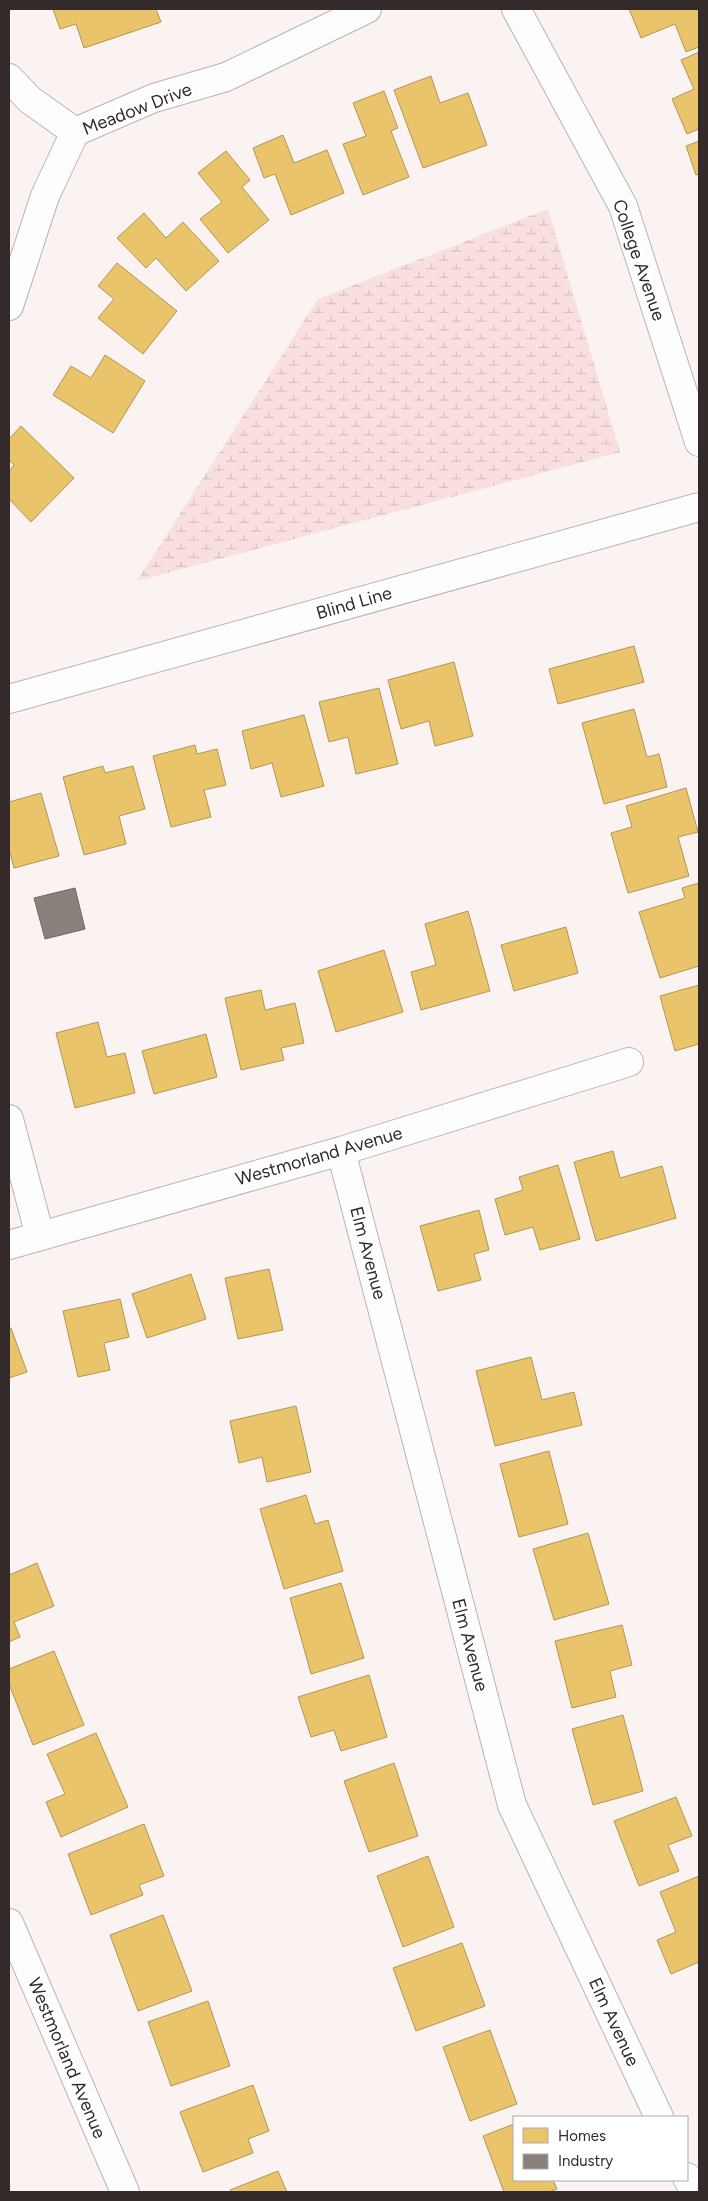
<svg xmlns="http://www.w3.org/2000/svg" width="708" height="2201" viewBox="0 0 708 2201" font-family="Figtree,sans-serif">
	<defs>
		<pattern id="wetland-marsh" width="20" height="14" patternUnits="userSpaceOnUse" patternTransform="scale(1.25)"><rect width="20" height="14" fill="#f9e0df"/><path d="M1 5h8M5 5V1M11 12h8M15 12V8" fill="none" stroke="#d6c0bf"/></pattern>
	</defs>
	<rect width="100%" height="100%" fill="#fbf2f2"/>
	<path fill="url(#wetland-marsh)" d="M548,209L620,452L137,581L318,299Z"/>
	<path fill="#e9c46a" stroke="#b39656" d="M53,9H156L161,22L84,48L76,24L60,29Z
		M629,9H699V47L686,52L675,24L641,38Z
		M699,52V129L687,134L672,99L694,89L681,60Z
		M431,76L440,103L468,93L487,145L423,168L394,90Z
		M384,91L398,128L391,131L409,177L363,195L343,144L366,136L353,103Z
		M283,135L294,163L327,150L344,193L291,215L275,174L264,178L253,148Z
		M699,141V174L696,175L686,146Z
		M226,151L250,180L242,187L269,220L228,253L200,219L222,202L198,173Z
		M144,213L166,238L183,222L219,261L186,291L156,258L146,268L117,238Z
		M117,263L177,311L143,354L98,318L114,299L98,286Z
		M105,355L145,381L113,433L53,395L71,366L91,378Z
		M21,426L74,478L31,522L9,499V471L14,465L9,460V439Z
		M634,646L644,682L558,704L549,669Z
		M454,662L473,736L435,746L429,721L401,729L388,680Z
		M379,688L398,764L356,774L348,737L329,742L319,702Z
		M634,709L647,757L659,754L667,787L604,804L582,723Z
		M304,715L324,786L281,797L272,763L251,769L242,731Z
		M195,745L197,754L217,749L226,785L204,790L211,817L171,827L153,756Z
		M103,766L105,773L133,766L145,809L119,816L126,844L84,855L63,777Z
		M686,788L698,832L678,837L689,876L628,893L611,833L632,827L626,806Z
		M41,793L59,856L14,868L9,849V802Z
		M699,883V966L660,978L639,912L685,898L682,888Z
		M468,911L490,991L421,1010L411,972L436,965L425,924Z
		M566,927L578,973L514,991L501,945Z
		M384,950L403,1012L336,1032L318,971Z
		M699,985V1044L675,1051L660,996Z
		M261,990L265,1010L295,1003L304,1043L281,1048L284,1060L241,1070L225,998Z
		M98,1022L107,1057L125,1053L135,1093L75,1108L56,1033Z
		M206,1034L217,1077L154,1094L142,1051Z
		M613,1151L620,1178L662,1166L676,1218L596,1241L574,1162Z
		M558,1165L580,1239L540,1250L533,1227L505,1235L495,1199L523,1190L519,1177Z
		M479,1210L489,1250L474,1254L481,1280L438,1291L420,1226Z
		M269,1269L283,1330L238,1339L225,1278Z
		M191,1274L206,1319L147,1338L132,1294Z
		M120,1299L129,1337L104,1343L110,1370L78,1377L63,1311Z
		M11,1328L27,1372L9,1378V1329Z
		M531,1357L542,1400L574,1392L582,1425L495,1446L476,1371Z
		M296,1406L311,1472L267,1482L262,1457L239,1463L230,1421Z
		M549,1451L568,1524L519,1537L500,1464Z
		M306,1495L315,1524L328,1520L343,1571L284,1589L260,1509Z
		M588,1533L609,1604L554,1620L533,1549Z
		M37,1563L54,1606L14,1622L20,1637L9,1642V1575Z
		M341,1583L364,1658L311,1674L290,1598Z
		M622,1625L632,1665L610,1671L616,1697L572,1708L555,1641Z
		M54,1651L84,1725L33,1745L9,1684V1669Z
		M369,1675L387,1737L341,1751L334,1730L311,1737L298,1697Z
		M623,1715L643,1791L593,1805L572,1729Z
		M96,1733L128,1807L61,1837L46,1802L65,1794L47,1754Z
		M394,1763L418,1836L369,1852L344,1781Z
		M676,1797L692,1836L668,1845L679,1871L639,1886L614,1821Z
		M144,1824L164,1876L139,1885L143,1895L91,1915L68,1854Z
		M428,1856L454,1927L403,1947L377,1876Z
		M699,1876V1962L671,1974L657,1940L676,1932L660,1892Z
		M163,1915L192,1991L138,2011L110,1935Z
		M462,1943L485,2006L416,2031L393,1968Z
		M208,2001L230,2066L171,2086L148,2022Z
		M490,2030L517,2104L470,2121L443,2047Z
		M253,2085L269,2131L248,2139L253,2153L203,2172L180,2112Z
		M514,2124V2180H553L557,2189L549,2192H504L483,2136Z
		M278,2171L287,2192H231L230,2190Z"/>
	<path fill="#8a817c" stroke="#706763" d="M75,888L85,929L45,939L34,898Z"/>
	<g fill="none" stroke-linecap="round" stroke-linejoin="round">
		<g stroke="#bcb3b3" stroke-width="30">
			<path id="street" d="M516,9L623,206L699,442
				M9,78L30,100L75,132
				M9,306L45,196L75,132L154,98L226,77L367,9
				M9,1119L40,1236
				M341,1151L512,1805L659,2117
				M9,1245L341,1151L629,1062
				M9,1923L125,2192
				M687,2177L694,2192"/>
		</g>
		<g stroke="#bcb3b3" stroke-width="30">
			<path id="secondary" d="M9,699L699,507"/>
		</g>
		<use href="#street" stroke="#fefdfd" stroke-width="28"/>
		<use href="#secondary" stroke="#fefdfd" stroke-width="28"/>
	</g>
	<g text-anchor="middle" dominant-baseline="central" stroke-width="5" stroke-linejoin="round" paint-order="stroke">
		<g font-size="18" fill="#342a29" stroke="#fff">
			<text transform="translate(137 109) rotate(-21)">Meadow Drive</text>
			<text transform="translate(639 260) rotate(71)">College Avenue</text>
			<text transform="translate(354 603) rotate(-16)">Blind Line</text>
			<text transform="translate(319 1156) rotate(-16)">Westmorland Avenue</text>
			<text transform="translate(368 1253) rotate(75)">Elm Avenue</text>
			<text transform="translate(470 1645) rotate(75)">Elm Avenue</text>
			<text transform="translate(614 2022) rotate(65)">Elm Avenue</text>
			<text transform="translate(67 2058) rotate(67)">Westmorland Avenue</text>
		</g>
	</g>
	<rect width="708" height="2201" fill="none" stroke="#342a29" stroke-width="20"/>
	<rect x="513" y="2116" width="175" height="65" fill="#ffffff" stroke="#aeaaa9"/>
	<rect x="523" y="2128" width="25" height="15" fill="#e9c46a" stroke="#aeaaa9"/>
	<text x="558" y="2141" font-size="15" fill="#342a29">Homes</text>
	<rect x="523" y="2154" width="25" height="15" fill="#8a817c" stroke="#aeaaa9"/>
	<text x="558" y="2166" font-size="15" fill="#342a29">Industry</text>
</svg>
